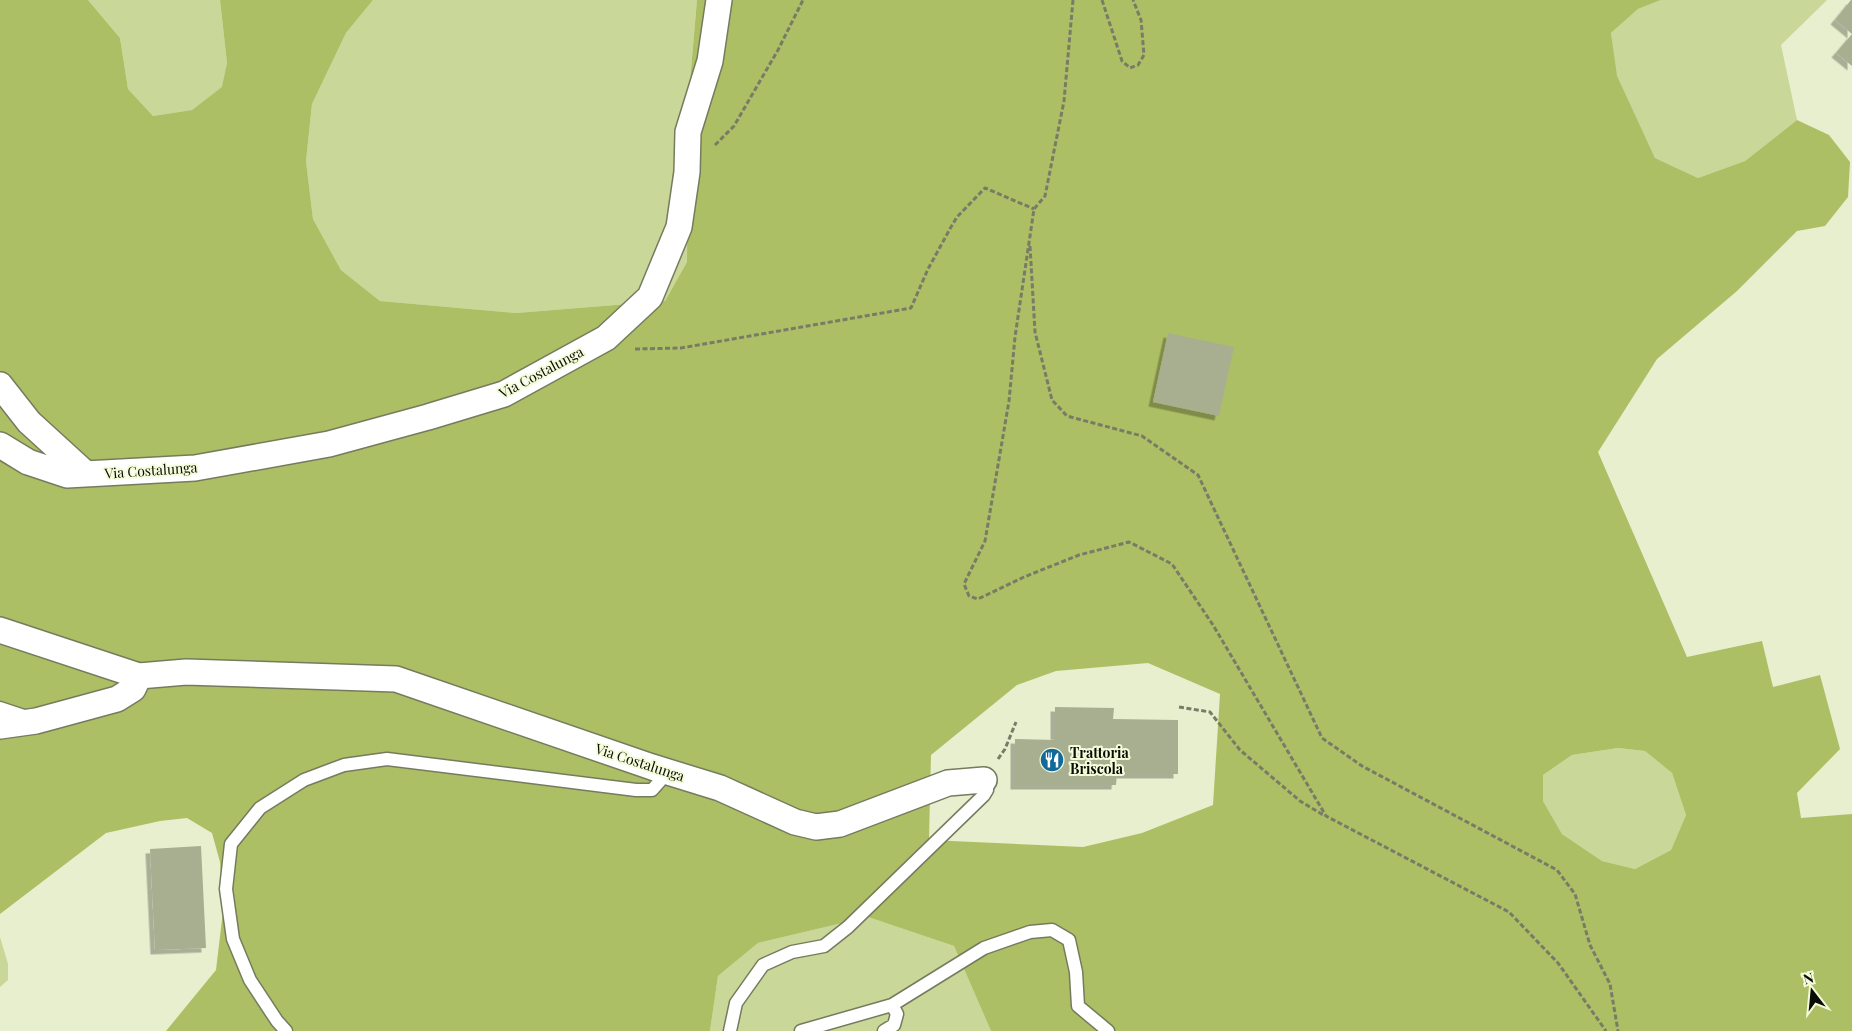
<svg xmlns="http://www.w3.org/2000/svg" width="1852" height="1031" viewBox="0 0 1852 1031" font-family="'Playfair Display',serif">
	<defs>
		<filter id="shadow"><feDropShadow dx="-4.5" dy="4.5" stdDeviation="0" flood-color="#0004"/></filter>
	</defs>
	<rect width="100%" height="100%" fill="#e7efce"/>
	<path fill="#c9d798" d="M88,0H220L227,63L223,87L192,110L153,116L128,89L120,38Z
		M373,0H697L688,104L687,262L665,301L516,313L380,301L341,270L313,219L306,161L312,104L346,33Z
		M1661,0H1827L1781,45L1797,120L1745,161L1698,178L1655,158L1616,76L1611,33L1638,9Z
		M1618,748L1645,751L1672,773L1686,815L1671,850L1635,869L1602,861L1562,834L1543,801V775L1572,755Z
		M868,917L954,946L991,1031H710L718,976L758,943Z
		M0,937L8,964V980L0,987Z"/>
	<path fill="#adbf64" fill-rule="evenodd" d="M0,0H88L120,38L128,89L153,116L192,110L222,87L227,63L220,0H373L346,33L312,104L306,161L313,219L341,270L380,301L516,313L665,301L687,262L688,104L697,0H1661L1638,9L1611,33L1617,76L1655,158L1698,178L1745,161L1797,120L1829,135L1850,162L1848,197L1825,226L1797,231L1737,291L1657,359L1598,452L1687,657L1762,641L1773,687L1820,675L1840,749L1797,793L1801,818L1852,814V1031H991L954,946L868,917L758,943L718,976L710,1031H166L216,970L223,911L220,862L212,833L187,818L160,821L106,833L0,914ZM1148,663L1220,694L1213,805L1142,833L1083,847L929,840L931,755L1017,685L1056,671ZM1618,748L1645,751L1672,773L1686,815L1671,850L1635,869L1602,861L1562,834L1543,801V775L1572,755Z"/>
	<path fill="#a8af90" filter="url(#shadow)" d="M1851,0H1852V66L1836,53L1852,34L1835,20Z
		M1168,333L1234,347L1219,416L1153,402Z
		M1055,707L1114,708L1113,719L1178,720V774H1117L1116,785H1015V739L1055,740Z
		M201,846L206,948L155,950L150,849Z"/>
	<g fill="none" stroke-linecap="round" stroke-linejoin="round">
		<g stroke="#757b5e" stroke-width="15">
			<path id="service" d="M0,708L27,717
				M892,1005L984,948L1030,932L1052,930L1069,940L1076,972L1078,1006L1108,1031
				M286,1031L277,1021L250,980L233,939L226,889L231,844L260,808L304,780L344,765L387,759L636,790H652L660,781L653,769
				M730,1031L736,1003L763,965L792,952L824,946L848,927L984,795L987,790L984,780
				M801,1031L892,1005L897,1014L894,1025L884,1031"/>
		</g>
		<g stroke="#757b5e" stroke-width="28">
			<path id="minor" d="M0,385L29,422L86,474
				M0,445L28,462L67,475L195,468L329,444L428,417L504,394L606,338L650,297L679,227L687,172L688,132L710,61L719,0
				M0,630L139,676L133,689L117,699L36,721L0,726
				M139,676L186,672L396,679L652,767L720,788L795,822L816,827L840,824L948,783L984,780"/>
		</g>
		<path stroke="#777c67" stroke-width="3" stroke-dasharray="5 2.5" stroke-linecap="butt" d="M1073,0L1064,101L1045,196L1034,209L1015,337L1009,401L985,541L964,584L969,596L978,599L1024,577L1079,555L1129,542L1172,564L1213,625L1326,816L1509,912L1558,963L1606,1031
			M1102,0L1122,61L1130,68L1138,65L1144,55L1141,20L1133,0
			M715,145L734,126L778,50L803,0
			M1030,246L1035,332L1052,400L1067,416L1142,436L1198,475L1322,738L1362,766L1557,870L1575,894L1590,945L1610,984L1618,1031
			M635,349L681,348L911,308L928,269L951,227L957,217L985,188L1034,209
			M1179,707L1210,712L1240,750L1300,801L1325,816
			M998,759L1005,749L1016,722"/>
		<use href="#service" stroke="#fff" stroke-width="12"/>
		<use href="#minor" stroke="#fff" stroke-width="25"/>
	</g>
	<defs>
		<g id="restaurant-disc" transform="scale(1.25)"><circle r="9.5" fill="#136999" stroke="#f4fcdb"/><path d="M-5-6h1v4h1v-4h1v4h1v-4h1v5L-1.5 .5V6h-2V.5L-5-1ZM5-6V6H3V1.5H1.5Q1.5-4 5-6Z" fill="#fff"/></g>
	</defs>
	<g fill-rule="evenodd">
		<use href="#restaurant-disc" x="1052" y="760"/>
	</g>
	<g text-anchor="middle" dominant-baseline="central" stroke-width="4" stroke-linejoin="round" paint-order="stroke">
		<g font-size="14" fill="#0b0d04" stroke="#f4fcdb">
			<text transform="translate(541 372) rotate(-28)">Via Costalunga</text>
			<text transform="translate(151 470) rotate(-4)">Via Costalunga</text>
			<text transform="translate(640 762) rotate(18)">Via Costalunga</text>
		</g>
		<g font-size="14" font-weight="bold" fill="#0b0d04" stroke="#f4fcdb" text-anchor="start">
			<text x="1070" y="752">Trattoria<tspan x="1070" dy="16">Briscola</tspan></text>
		</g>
	</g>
	<g transform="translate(1812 991) rotate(344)" stroke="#f4fcdb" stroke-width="4" paint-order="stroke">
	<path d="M0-4L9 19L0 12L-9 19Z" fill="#0b0d04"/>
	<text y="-8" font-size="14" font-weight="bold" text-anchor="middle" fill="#0b0d04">N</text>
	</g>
</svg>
